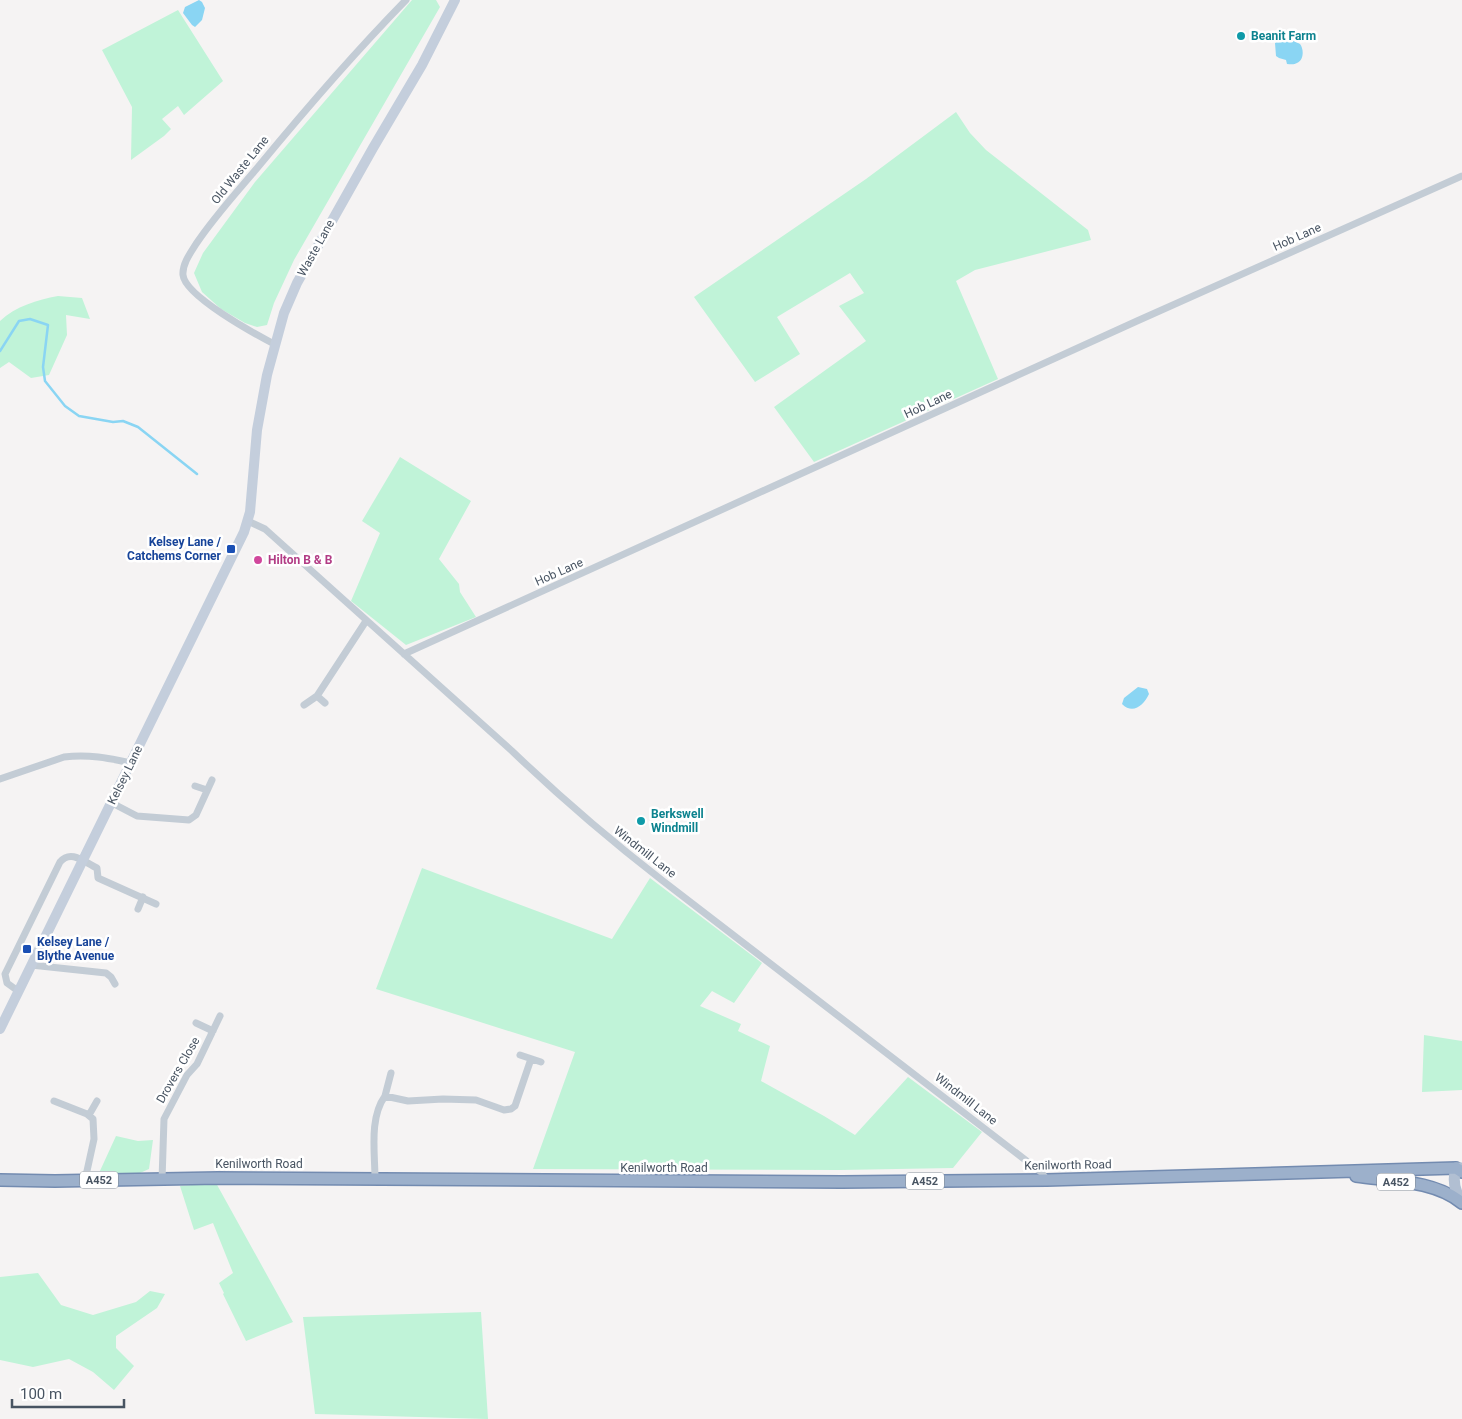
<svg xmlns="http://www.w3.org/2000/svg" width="1462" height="1419" viewBox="0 0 1462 1419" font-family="Roboto,sans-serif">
	<rect width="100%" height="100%" fill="#f5f3f3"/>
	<path fill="#c0f3d8" d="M412,0H436L440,7L294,260L274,303L267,325L257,327L245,323L221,309L202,292L194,273L203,253L255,182Z
		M178,10L223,81L184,115L178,106L162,119L171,129L164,136L131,160L132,107L102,50Z
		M956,112L970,133L986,150L1088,230L1091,240L975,270L956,281L998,379L814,462L774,407L866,341L839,306L864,293L850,273L777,317L800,354L755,382L694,297L866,179Z
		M58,296L82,298L90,319L66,315L67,335L49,375L31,378L9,362L0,368V321C16,306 37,300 58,296Z
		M400,457L471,501L439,559L459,584L460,592L476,617L406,645L351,601L380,533L362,521Z
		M422,868L612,939L650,878L762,963L734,1003L712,991L700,1006L741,1024L738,1031L770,1046L761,1081L824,1116L855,1135L908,1077L982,1132L953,1168L840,1170L533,1169L575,1052L376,989Z
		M1424,1035L1462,1041V1090L1422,1092Z
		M116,1136L138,1141L153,1140L149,1169L140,1173H99Z
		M216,1183L293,1322L246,1341L223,1294L224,1293L219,1283L233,1273L213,1223L194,1230L180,1186Z
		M38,1273L61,1305L93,1315L136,1302L150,1291L165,1294L157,1308L116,1336V1348L134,1366L114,1390L93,1372L69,1359L33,1367L0,1360V1277Z
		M481,1312L488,1419L315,1414L303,1317Z"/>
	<path fill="#8ad5f3" d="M199,0L202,2L205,8L202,20L195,27L192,25L183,13L185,7Z
		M1278,41H1294L1300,44C1304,49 1304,60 1297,63C1294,65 1290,64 1287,64L1286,60L1279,58L1276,56L1275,43Z
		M1138,687L1147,689L1149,694C1144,705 1133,715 1122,704L1124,698Z"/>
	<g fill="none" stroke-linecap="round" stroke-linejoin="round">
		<path stroke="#8ad5f3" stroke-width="2.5" d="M0,351L19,321L30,319L48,325L43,367L45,381L65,406L79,416L113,422L123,421L138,427L197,474"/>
		<g stroke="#738bb0" stroke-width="14">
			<path id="trunk" d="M1356,1176C1390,1181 1434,1180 1462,1203
				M0,1180L55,1181L218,1178L842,1182L1047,1180L1456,1168L1462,1172"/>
		</g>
		<path stroke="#c3ccd5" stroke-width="7" d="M274,344C255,334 185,296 183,275C182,264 191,252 196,244C214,217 237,192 258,167C305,110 354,53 406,0
			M248,521L265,529L512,751C560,797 610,840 663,881L1041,1172L1047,1180
			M404,654L1137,321L1462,176
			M317,696L325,703
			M304,705L317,696L366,621
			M0,779L64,757C88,754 109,758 131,763
			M195,786L207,790
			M112,803L137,816L189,820L196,815L212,780
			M138,909L143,897
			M31,965L106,973L111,977L115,984
			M18,991L7,983L5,974L60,862C71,849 84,862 97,868L98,878L156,904
			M196,1023L213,1031
			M520,1055L541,1062
			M385,1096L391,1073
			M54,1101L87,1114L93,1119L94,1139L85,1180
			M89,1115L97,1101
			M375,1179C375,1153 369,1118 385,1096L408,1101L443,1099L476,1100L504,1110L511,1109L515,1106L531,1059
			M162,1180L164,1119L187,1075L197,1064L220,1016"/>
		<path stroke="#c4cedc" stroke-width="10" d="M0,1029L244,532L250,512L257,430L267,375L284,313L297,283L373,148L422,65L455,0"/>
		<path stroke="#b1bfd2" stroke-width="11" d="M1462,1168H1456C1452,1181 1455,1192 1462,1202"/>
		<use href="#trunk" stroke="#9cb0cb" stroke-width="11"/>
	</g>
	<g fill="#0f9aa8" stroke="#fff" stroke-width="2">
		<circle cx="1241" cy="36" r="5"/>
		<circle cx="641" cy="821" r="5"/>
	</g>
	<g fill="#1a4fb4" stroke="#fff" stroke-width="2">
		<rect x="226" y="544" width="10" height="10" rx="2.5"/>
		<rect x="22" y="944" width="10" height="10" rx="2.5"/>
	</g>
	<circle fill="#d1479c" stroke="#fff" stroke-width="2" cx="258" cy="560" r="5"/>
	<g text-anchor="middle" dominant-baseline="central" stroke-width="5" stroke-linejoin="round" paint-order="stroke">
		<g fill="#fff" stroke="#7f8791" stroke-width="1">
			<rect x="80" y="1171.5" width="38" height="17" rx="4"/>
			<rect x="906" y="1172.5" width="38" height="17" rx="4"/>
			<rect x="1377" y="1173.5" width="38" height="17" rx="4"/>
		</g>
		<g font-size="11" font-weight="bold" fill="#485462">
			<text x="99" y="1180">A452</text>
			<text x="925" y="1181">A452</text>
			<text x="1396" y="1182">A452</text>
		</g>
		<g font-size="12" font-weight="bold" fill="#0d838f" stroke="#fff" text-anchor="start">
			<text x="1251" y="36">Beanit Farm</text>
			<text x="651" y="814">Berkswell<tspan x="651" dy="14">Windmill</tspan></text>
		</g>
		<g font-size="12" fill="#485462" stroke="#fff">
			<text transform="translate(240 170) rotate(-51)">Old Waste Lane</text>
			<text transform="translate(1297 237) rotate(-24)">Hob Lane</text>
			<text transform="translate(316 248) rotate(-61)">Waste Lane</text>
			<text transform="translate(928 404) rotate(-25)">Hob Lane</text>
			<text transform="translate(559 572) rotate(-24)">Hob Lane</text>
			<text transform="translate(125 775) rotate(-64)">Kelsey Lane</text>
			<text transform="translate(645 852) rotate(38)">Windmill Lane</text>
			<text transform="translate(178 1070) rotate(-60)">Drovers Close</text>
			<text transform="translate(966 1099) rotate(38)">Windmill Lane</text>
			<text x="259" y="1164">Kenilworth Road</text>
			<text transform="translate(1068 1165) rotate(-1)">Kenilworth Road</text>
			<text x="664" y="1168">Kenilworth Road</text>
		</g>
		<g font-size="12" font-weight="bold" fill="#164399" stroke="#fff" text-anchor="end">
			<text x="221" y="542">Kelsey Lane /<tspan x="221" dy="14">Catchems Corner</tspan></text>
			<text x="37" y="942" text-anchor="start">Kelsey Lane /<tspan x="37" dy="14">Blythe Avenue</tspan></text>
		</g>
		<g font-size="12" font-weight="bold" fill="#b23c85" stroke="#fff" text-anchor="start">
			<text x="268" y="560">Hilton B &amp; B</text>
		</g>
	</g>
	<path d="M12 1399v8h112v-8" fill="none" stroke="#485462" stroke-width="2.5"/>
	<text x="20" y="1399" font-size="15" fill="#485462" stroke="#ffffff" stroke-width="4" paint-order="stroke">100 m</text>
</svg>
